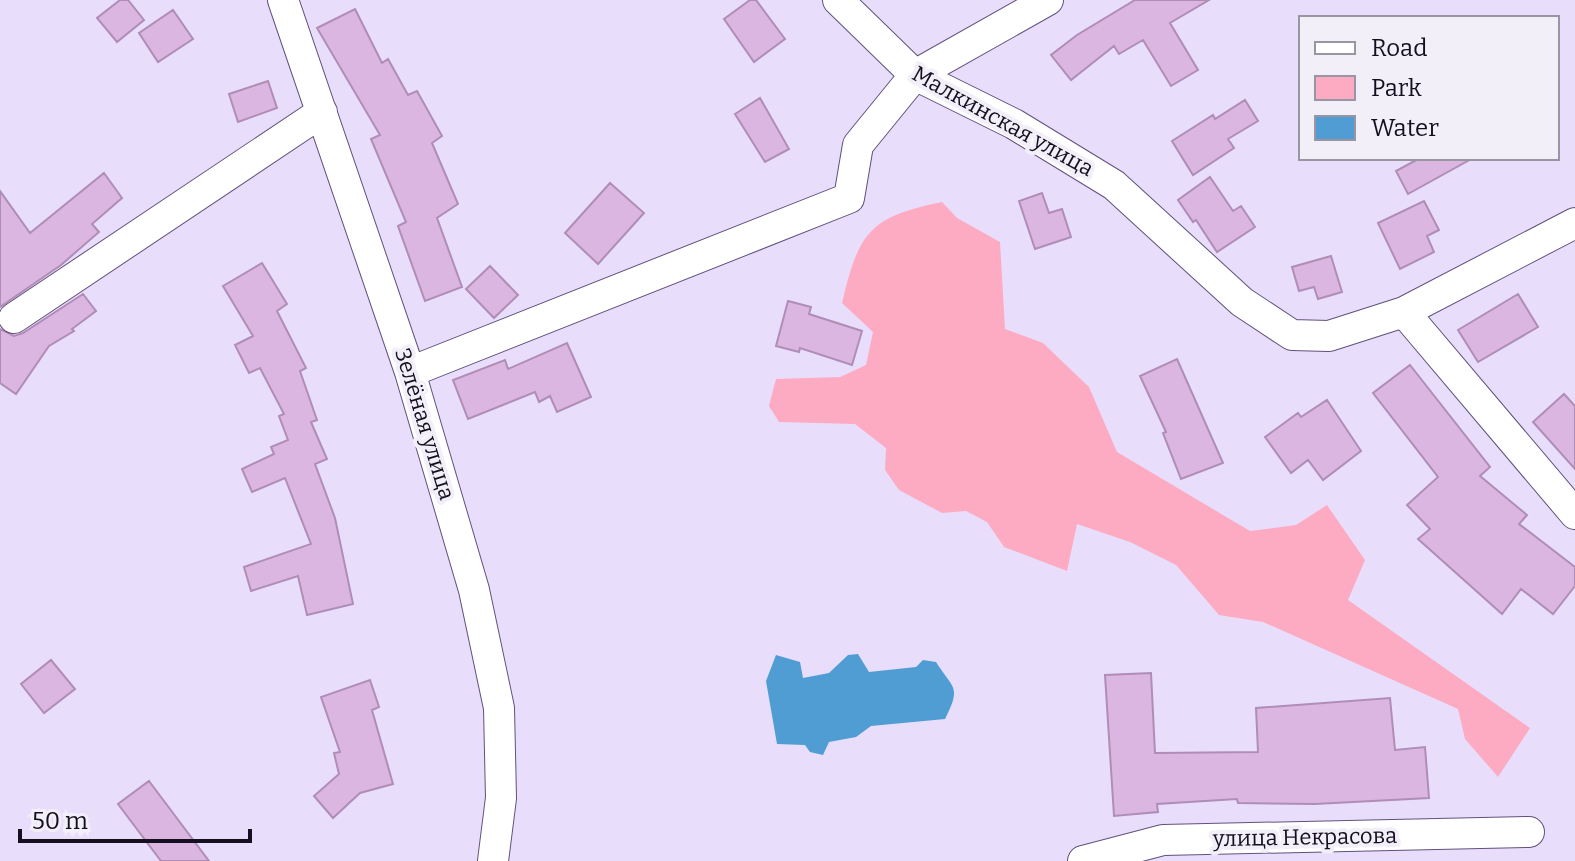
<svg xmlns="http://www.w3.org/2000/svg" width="1575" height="861" viewBox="0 0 1575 861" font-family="Bitter,serif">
	<rect width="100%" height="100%" fill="#e8defc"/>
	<path fill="#fdabc2" d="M942,202L957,218L1000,242L1005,329L1043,343L1089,387L1117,452L1250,531L1296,525L1327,505L1365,560L1348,600L1530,728L1498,777L1465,739L1458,709L1263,622L1219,615L1176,565L1130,542L1077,524L1067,571L1004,547L987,522L966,511L942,513L899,490L885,470L886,448L855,424L779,422L769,406L776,379L840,377L866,365L873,332L842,303C859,231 870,217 942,202Z"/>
	<path fill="#4f9dd3" d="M858,654L869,672L916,667L923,660L936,662C953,689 962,686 945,719L871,726L856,737L829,742L823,755L810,752L805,745L777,744L766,681L776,655L800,662L803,678L829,673L848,655Z"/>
	<path fill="#dab6e0" stroke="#b08db6" stroke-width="2" d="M120,0H128L144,20L117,42L97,18Z
		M750,0H756L785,39L754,62L724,19Z
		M1135,0H1209L1170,23L1198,70L1171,86L1143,40L1119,54L1114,46L1071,80L1051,55L1077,35Z
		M355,9L382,63L388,59L408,95L417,91L442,136L432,143L458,204L437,218L462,287L425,301L398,226L406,222L371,139L380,135L317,28Z
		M173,10L193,39L158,62L139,33Z
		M268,81L277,108L238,122L229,94Z
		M760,98L789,149L765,162L735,114Z
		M1245,100L1258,121L1228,139L1234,148L1193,175L1172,141L1213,115L1215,119Z
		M1420,158H1473L1408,194L1396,171Z
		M104,173L122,198L92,224L99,232L61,265L0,307V191L30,233Z
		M1210,177L1233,211L1241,206L1255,227L1217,252L1196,220L1193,222L1178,200Z
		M610,183L644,213L598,264L565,233Z
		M1042,193L1049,213L1062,209L1071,237L1035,249L1019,201Z
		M1424,201L1439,230L1427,236L1434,252L1400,269L1378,223Z
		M1331,256L1342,292L1318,299L1314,287L1299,291L1292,267Z
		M262,263L287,304L277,311L306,368L300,371L317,420L311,422L327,459L315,464L335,518L353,604L307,615L298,576L251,591L244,567L311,544L285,478L252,492L242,469L274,454L271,447L288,440L279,416L284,414L260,368L249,373L235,345L253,336L223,286Z
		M490,266L518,295L494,318L466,289Z
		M83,294L96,311L72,329L74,331L49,346L16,394L0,383V329L14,336L23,333Z
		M1518,294L1538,327L1478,362L1458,330Z
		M788,301L811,307L809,314L862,331L852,365L800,348L799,352L776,346Z
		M567,343L591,397L557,412L550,396L539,402L535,392L468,419L453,380L505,360L508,369Z
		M1177,359L1223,463L1181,479L1163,433L1166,432L1140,376Z
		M1410,365L1490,467L1480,476L1527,515L1519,524L1575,567V586L1553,614L1521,589L1502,614L1418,539L1430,529L1407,505L1438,477L1373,393Z
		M1564,394L1575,406V469L1533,422Z
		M1327,400L1361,451L1323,480L1308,460L1291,473L1265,437L1298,413L1301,417Z
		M51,660L75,689L44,713L21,684Z
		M1151,673L1155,753L1258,752L1256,708L1390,698L1395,750L1425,747L1429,798L1315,804L1238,803L1237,799L1157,804L1158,812L1114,816L1105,675Z
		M370,680L379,707L372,710L393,784L360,793L333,818L314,796L339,774L334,753L340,752L321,697Z
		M149,781L209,861H161L118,804Z"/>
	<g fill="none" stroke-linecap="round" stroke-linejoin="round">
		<g stroke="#61517b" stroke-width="32">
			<path id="minor" d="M283,0L410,372L474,590L499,708L501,798L493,861
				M838,0L915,75L1014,124L1114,185L1242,302L1292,335L1329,336L1404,312L1575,223
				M1404,312L1575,514
				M14,318L322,112
				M410,372L849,198L858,145L915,75L1048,0
				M1083,861L1163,840L1529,832"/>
		</g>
		<use href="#minor" stroke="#fff" stroke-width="30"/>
	</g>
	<g text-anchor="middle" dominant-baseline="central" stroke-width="8" stroke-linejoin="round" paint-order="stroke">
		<g font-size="22" fill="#150f20" stroke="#f2eff9">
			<text transform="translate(1003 121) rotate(29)">Малкинская улица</text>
			<text transform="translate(425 424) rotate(73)">Зелёная улица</text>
			<text transform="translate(1305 837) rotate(-1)">улица Некрасова</text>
		</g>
	</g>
	<rect x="1299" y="16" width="260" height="144" fill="#f2eff9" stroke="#9a95a2" stroke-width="2"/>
	<rect x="1315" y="42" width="40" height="12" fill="#ffffff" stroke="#9a95a2" stroke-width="2"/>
	<text x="1371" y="56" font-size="24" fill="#150f20">Road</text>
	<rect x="1315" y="76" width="40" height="24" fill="#fdabc2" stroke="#9a95a2" stroke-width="2"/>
	<text x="1371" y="96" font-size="24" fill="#150f20">Park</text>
	<rect x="1315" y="116" width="40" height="24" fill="#4f9dd3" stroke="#9a95a2" stroke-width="2"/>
	<text x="1371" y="136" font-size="24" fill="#150f20">Water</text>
	<path d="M20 829v12h230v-12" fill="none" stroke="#150f20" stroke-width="4"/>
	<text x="32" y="829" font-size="24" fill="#150f20" stroke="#f2eff9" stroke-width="6" paint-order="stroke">50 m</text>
</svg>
